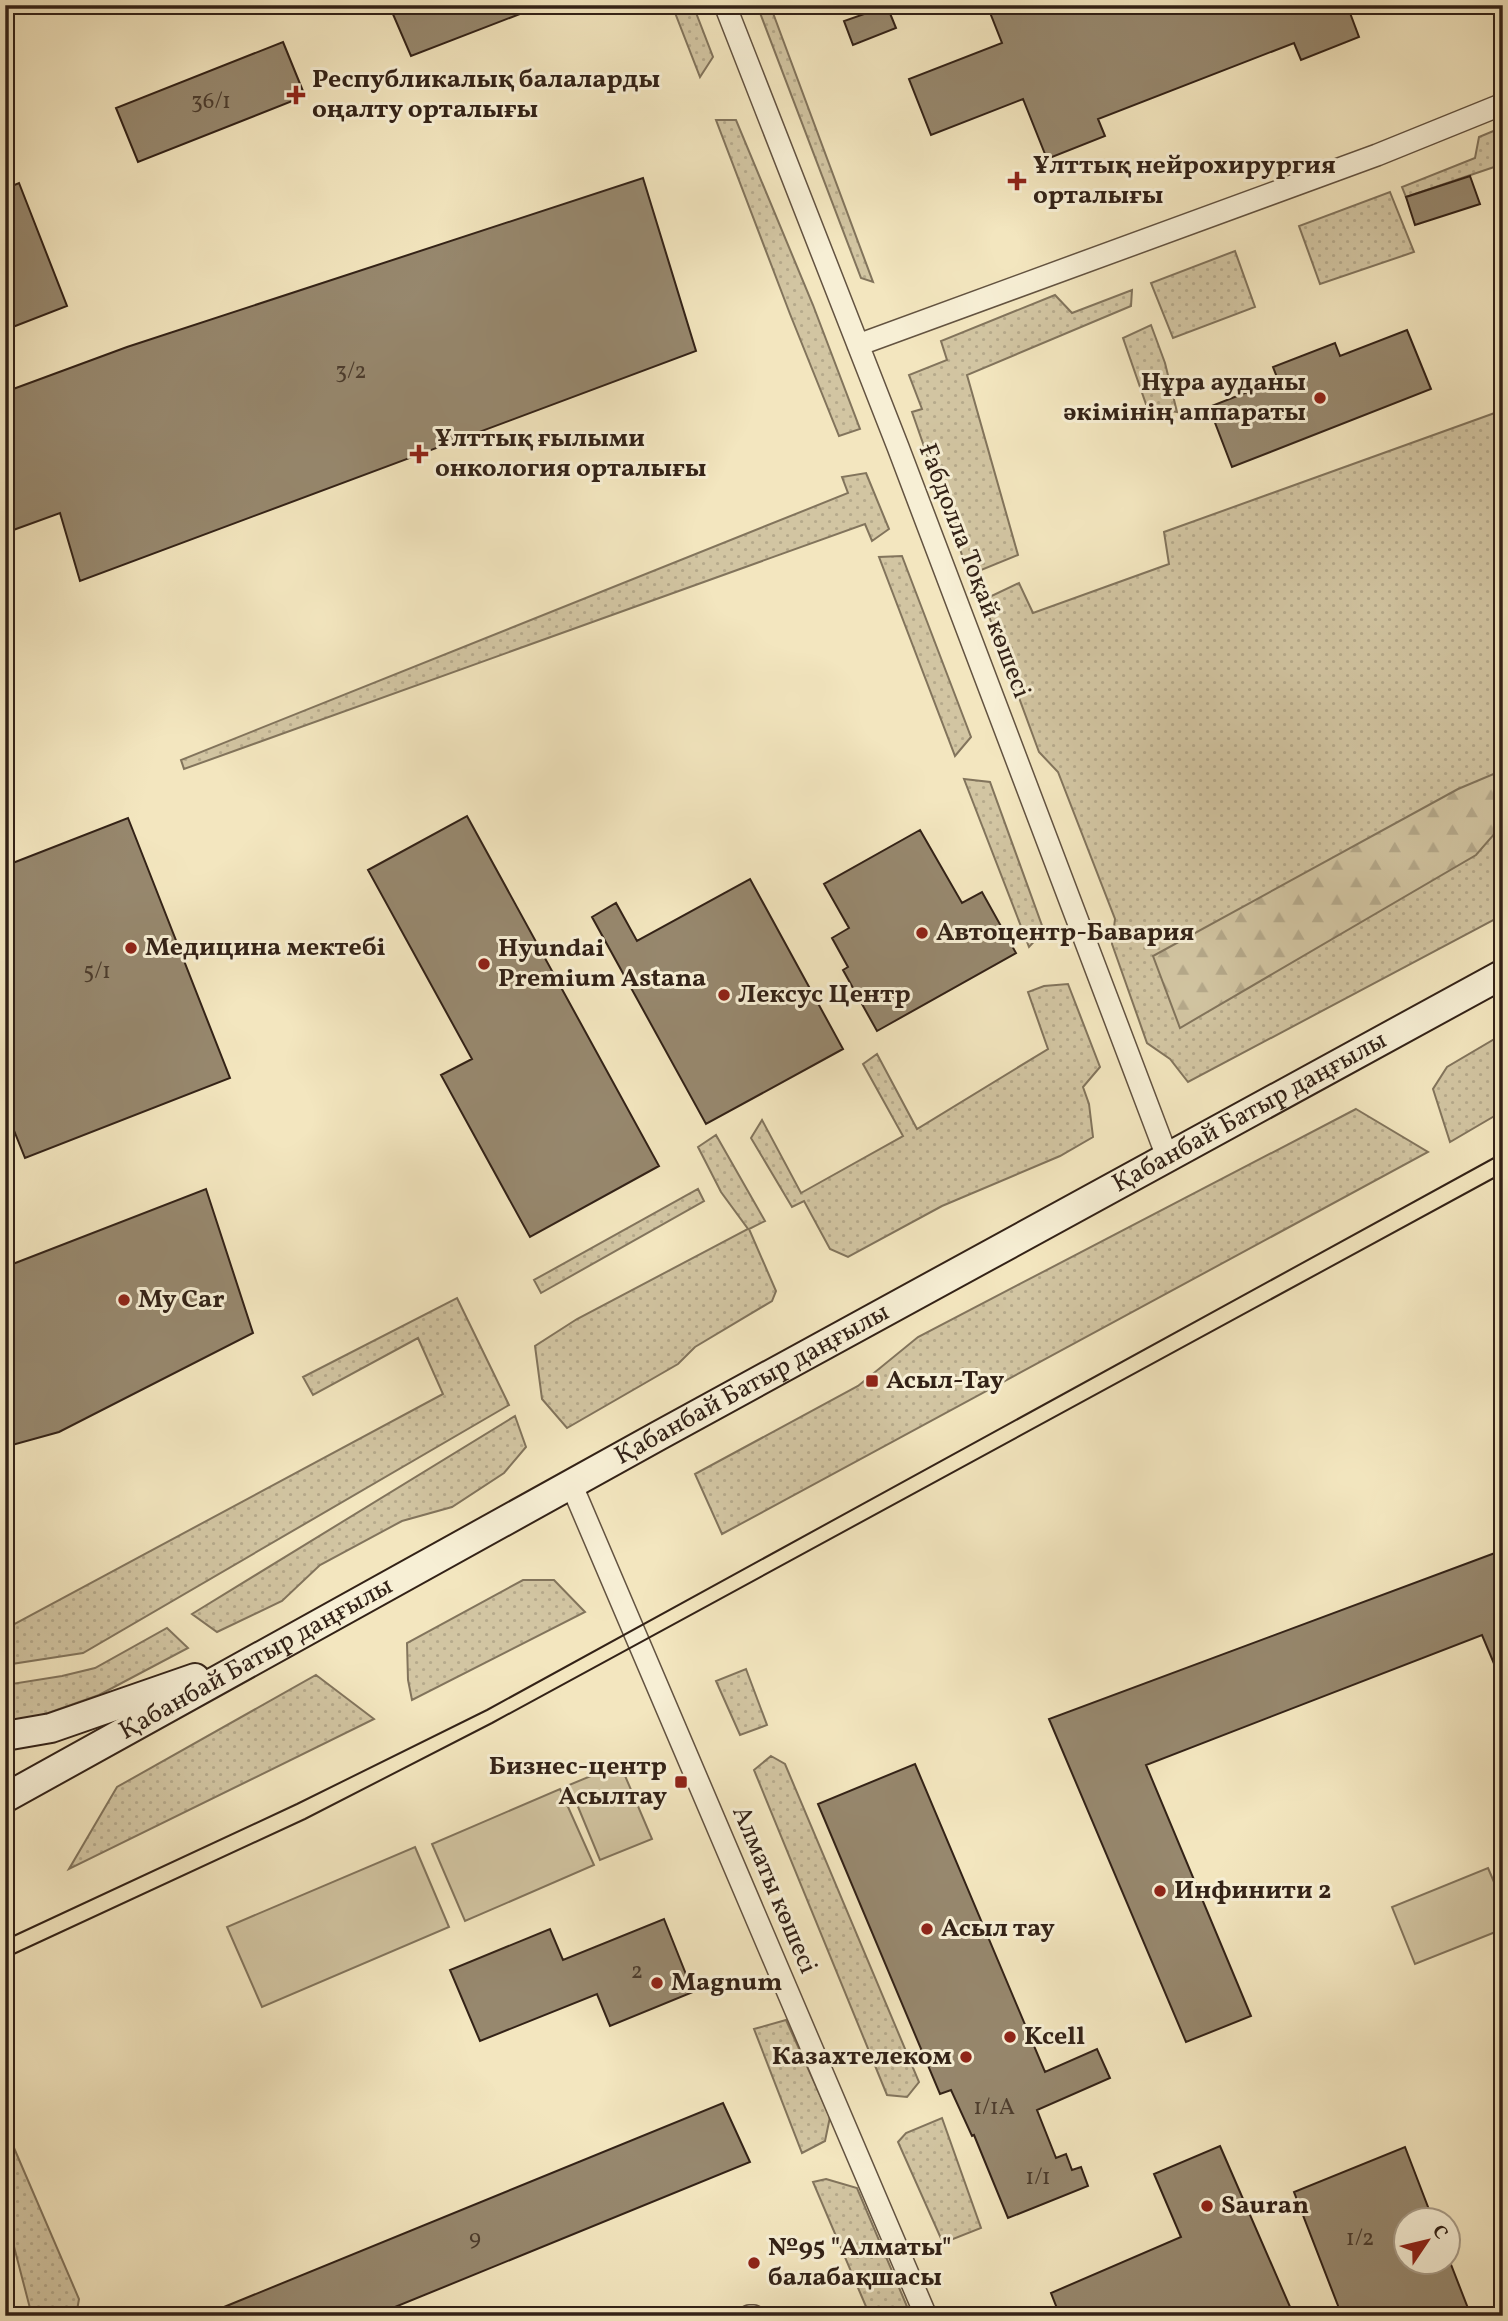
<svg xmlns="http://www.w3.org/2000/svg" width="1508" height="2321" viewBox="0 0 1508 2321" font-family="Vollkorn,serif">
	<defs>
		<pattern id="grass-dots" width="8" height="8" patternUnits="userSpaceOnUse" patternTransform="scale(1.75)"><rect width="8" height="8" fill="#d2c5a2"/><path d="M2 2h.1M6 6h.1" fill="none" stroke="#b5a98b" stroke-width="1.8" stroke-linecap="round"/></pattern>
		<pattern id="forest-firs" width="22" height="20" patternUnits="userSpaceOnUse" patternTransform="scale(1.75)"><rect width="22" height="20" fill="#d2c5a2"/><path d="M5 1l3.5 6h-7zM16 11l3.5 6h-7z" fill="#b5a98b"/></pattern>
	</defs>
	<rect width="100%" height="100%" fill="#f3e6bf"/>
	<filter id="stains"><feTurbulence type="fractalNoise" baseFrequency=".00286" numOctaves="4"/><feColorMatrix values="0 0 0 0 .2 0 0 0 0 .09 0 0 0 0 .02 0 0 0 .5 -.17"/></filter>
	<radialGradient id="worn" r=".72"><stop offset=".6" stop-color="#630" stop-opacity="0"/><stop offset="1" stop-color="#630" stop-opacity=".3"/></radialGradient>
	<path fill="url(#grass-dots)" stroke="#82745c" stroke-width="2" d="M672,5H693L713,57L700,77Z
		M757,5H770L873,282L861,278Z
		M716,120H736L813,305L860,429L839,436L790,314Z
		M1503,127V164L1406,197L1402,187L1475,158L1479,137Z
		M1390,192L1414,252L1320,284L1299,226Z
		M1235,251L1255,307L1173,338L1151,283Z
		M1132,290L1131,306L967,375L1018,555L969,575L912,412L922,409L909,375L947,360L941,341L1055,295L1072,313Z
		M1151,325L1165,363L1177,412L1147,407L1123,338Z
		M1503,410V915L1188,1082L1170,1059L1147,1043L1112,944L1115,919L1058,772L1039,752L983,600L1019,583L1033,613L1169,564L1164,532Z
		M866,473L889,529L872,541L865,524L184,769L181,760L848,493L842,477Z
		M902,556L971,737L955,756L879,557Z
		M964,779L990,782L1044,931L1029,947Z
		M1068,984L1100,1067L1083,1087L1089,1104L1093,1137L1060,1156L942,1206L848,1257L830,1249L804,1201L792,1207L751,1138L762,1120L801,1193L903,1136L863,1064L877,1054L917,1129L1048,1049L1028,992L1044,986Z
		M1503,1034V1111L1450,1142L1433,1089L1447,1067Z
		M1356,1109L1428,1152L722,1534L695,1474L858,1386L918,1337Z
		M716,1135L765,1221L749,1229L776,1291L772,1301L695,1347L678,1364L567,1428L542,1399L535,1346L577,1319L748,1229L721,1192L698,1147Z
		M698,1189L704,1201L541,1293L534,1280Z
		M457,1298L509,1405L83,1653L5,1665V1629L443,1394L418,1338L313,1395L303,1377Z
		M515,1416L526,1447L504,1473L452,1507L402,1521L320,1565L282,1601L217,1632L192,1614Z
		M523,1580H554L585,1612L412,1700L408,1680L407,1643Z
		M167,1628L188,1648L99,1695L17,1724L5,1722V1685L62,1676L95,1668Z
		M746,1669L767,1725L740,1735L716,1681Z
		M316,1675L374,1719L69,1869L117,1787Z
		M771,1756L785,1764L919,2082L907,2097L887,2095L754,1770Z
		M786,2020L830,2117L825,2141L802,2153L754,2029Z
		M942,2118L981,2228L943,2243L898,2142L906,2133Z
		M5,2127L79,2299L76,2316H32L5,2212Z
		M826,2179L857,2188L911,2316H870L813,2182Z"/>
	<path fill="url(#forest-firs)" stroke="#82745c" stroke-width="2" d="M1503,770V824L1476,855L1180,1028L1153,956L1458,789Z"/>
	<path fill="#d2c5a2" stroke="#82745c" stroke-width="2" d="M620,1764L652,1839L600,1860L569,1785Z
		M560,1789L594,1865L465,1921L432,1844Z
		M415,1847L449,1927L262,2007L227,1927Z
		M1488,1868L1503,1903V1929L1415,1964L1392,1907Z"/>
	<path fill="#97886e" stroke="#332217" stroke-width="2" d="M389,5H537L538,7L411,56Z
		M987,5H1347L1359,37L1301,60L1294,43L1098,119L1105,136L1047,159L1023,99L931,135L909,79L1002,43Z
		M887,6L896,28L853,45L844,21Z
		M283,42L305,96L138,162L116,108Z
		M1470,176L1480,204L1415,225L1406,197Z
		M643,178L696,351L80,581L60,513L5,533V392L127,347Z
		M19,183L67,306L5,330V189Z
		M1407,330L1431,389L1232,467L1209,407L1278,380L1273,367L1335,343L1340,356Z
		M467,816L659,1166L530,1237L441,1075L472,1059L368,870Z
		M128,818L230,1078L25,1158L5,1108V866Z
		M920,830L962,903L982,892L1016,953L877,1031L843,970L848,967L832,938L849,928L824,884Z
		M750,879L843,1049L706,1124L592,917L616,903L637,941Z
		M206,1189L253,1333L59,1432L5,1447V1267Z
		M1503,1550V1685L1482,1635L1146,1765L1251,2016L1186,2042L1049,1719Z
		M915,1764L1045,2072L1097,2049L1110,2078L1037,2110L1056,2158L1066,2154L1072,2170L1081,2167L1088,2186L1008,2218L974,2135L972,2136L951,2090L940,2094L818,1804Z
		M664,1919L693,1992L610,2026L597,1994L480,2041L450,1970L550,1929L563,1960Z
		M723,2103L750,2162L373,2316H202Z
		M1220,2146L1294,2316H1060L1051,2293L1181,2237L1154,2174Z
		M1405,2147L1433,2220H1406V2262H1450L1471,2316H1342L1294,2192Z"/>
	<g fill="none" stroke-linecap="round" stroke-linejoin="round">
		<g stroke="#635341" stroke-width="24">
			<path id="street" d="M725,5L898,447L1168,1159
				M858,345L1377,155L1503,104
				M572,1486L926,2316
				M749,2316H754"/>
		</g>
		<g stroke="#332217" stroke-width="32">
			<g id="secondary">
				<path d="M5,1736L51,1728L195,1678"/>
				<path id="s1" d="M5,1798L658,1436L1503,974"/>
			</g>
		</g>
		<use href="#street" stroke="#f7efd5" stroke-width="21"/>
		<use href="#secondary" stroke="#f7efd5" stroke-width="28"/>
		<path stroke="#332217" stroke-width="2" d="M5,1940L297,1804L487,1710L1503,1153
			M5,1958L305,1819L492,1723L1503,1173"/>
	</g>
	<g fill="#8f2418" stroke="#f7efd5" stroke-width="2.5">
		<path d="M292.5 84.5h7v7h7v7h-7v7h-7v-7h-7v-7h7z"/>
		<path d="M1013.5 170.5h7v7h7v7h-7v7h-7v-7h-7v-7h7z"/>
		<circle cx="1320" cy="398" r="7"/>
		<path d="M415.5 443.5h7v7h7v7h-7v7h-7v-7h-7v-7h7z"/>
		<circle cx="922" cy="933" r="7"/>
		<circle cx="131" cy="948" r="7"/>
		<circle cx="484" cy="964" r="7"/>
		<circle cx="724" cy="995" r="7"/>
		<circle cx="124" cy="1300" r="7"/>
		<rect x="865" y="1374" width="14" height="14" rx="3.5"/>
		<rect x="674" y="1775" width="14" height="14" rx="3.5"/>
		<circle cx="1160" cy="1891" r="7"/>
		<circle cx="927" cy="1929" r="7"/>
		<circle cx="657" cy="1983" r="7"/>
		<circle cx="1010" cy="2037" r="7"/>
		<circle cx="966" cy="2057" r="7"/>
		<circle cx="1207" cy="2206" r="7"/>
		<circle cx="754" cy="2263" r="7"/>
	</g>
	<g text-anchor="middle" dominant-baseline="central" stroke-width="6" stroke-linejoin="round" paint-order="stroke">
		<g font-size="23" fill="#4c3c2d">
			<text x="211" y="102">36/1</text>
			<text x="351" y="372">3/2</text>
			<text x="97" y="972">5/1</text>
			<text x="637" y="1972">2</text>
			<text x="994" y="2108">1/1А</text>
			<text x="1038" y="2178">1/1</text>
			<text x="475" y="2239">9</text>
			<text x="1360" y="2239">1/2</text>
		</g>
		<g font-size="26" font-weight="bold" fill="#332217" stroke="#f7efd5" text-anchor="start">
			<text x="312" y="80">Республикалық балаларды<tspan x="312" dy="30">оңалту орталығы</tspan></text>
			<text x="1033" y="166">Ұлттық нейрохирургия<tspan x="1033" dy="30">орталығы</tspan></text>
			<text x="1306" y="383" text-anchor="end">Нұра ауданы<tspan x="1306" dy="30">әкімінің аппараты</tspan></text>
			<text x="435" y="439">Ұлттық ғылыми<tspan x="435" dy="30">онкология орталығы</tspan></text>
			<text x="936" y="933">Автоцентр-Бавария</text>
			<text x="145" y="948">Медицина мектебі</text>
			<text x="498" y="949">Hyundai<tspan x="498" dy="30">Premium Astana</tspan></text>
			<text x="738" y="995">Лексус Центр</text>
			<text x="138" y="1300">My Car</text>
			<text x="886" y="1381">Асыл-Тау</text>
			<text x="667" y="1767" text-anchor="end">Бизнес-центр<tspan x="667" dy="30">Асылтау</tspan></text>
			<text x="1174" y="1891">Инфинити 2</text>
			<text x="941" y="1929">Асыл тау</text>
			<text x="671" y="1983">Magnum</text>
			<text x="1024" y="2037">Kcell</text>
			<text x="952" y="2057" text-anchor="end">Казахтелеком</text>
			<text x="1221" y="2206">Sauran</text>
			<text x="768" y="2248">№95 "Алматы"<tspan x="768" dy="30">балабақшасы</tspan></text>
		</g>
		<g font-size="26" fill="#332217" stroke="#f7efd5">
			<text transform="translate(974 571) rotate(69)">Ғабдолла Тоқай көшесі</text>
			<text stroke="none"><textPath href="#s1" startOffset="1421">Қабанбай Батыр даңғылы</textPath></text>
			<text stroke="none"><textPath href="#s1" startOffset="854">Қабанбай Батыр даңғылы</textPath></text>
			<text stroke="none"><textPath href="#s1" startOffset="287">Қабанбай Батыр даңғылы</textPath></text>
			<text transform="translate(774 1890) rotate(67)">Алматы көшесі</text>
		</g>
	</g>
	<rect width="1508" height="2321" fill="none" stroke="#f3e6bf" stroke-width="28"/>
	<rect x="7" y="7" width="1494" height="2307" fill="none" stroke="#332217" stroke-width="3.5"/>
	<rect x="14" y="14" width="1480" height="2293" fill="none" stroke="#332217" stroke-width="2"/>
	<g transform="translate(1427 2241) rotate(55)"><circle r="33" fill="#f7efd5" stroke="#a99d89" stroke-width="2"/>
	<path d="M0-5L12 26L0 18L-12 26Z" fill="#8f2418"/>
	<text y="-10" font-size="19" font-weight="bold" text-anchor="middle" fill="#332217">С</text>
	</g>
	<rect width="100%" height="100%" filter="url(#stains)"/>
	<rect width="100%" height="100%" fill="url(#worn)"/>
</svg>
